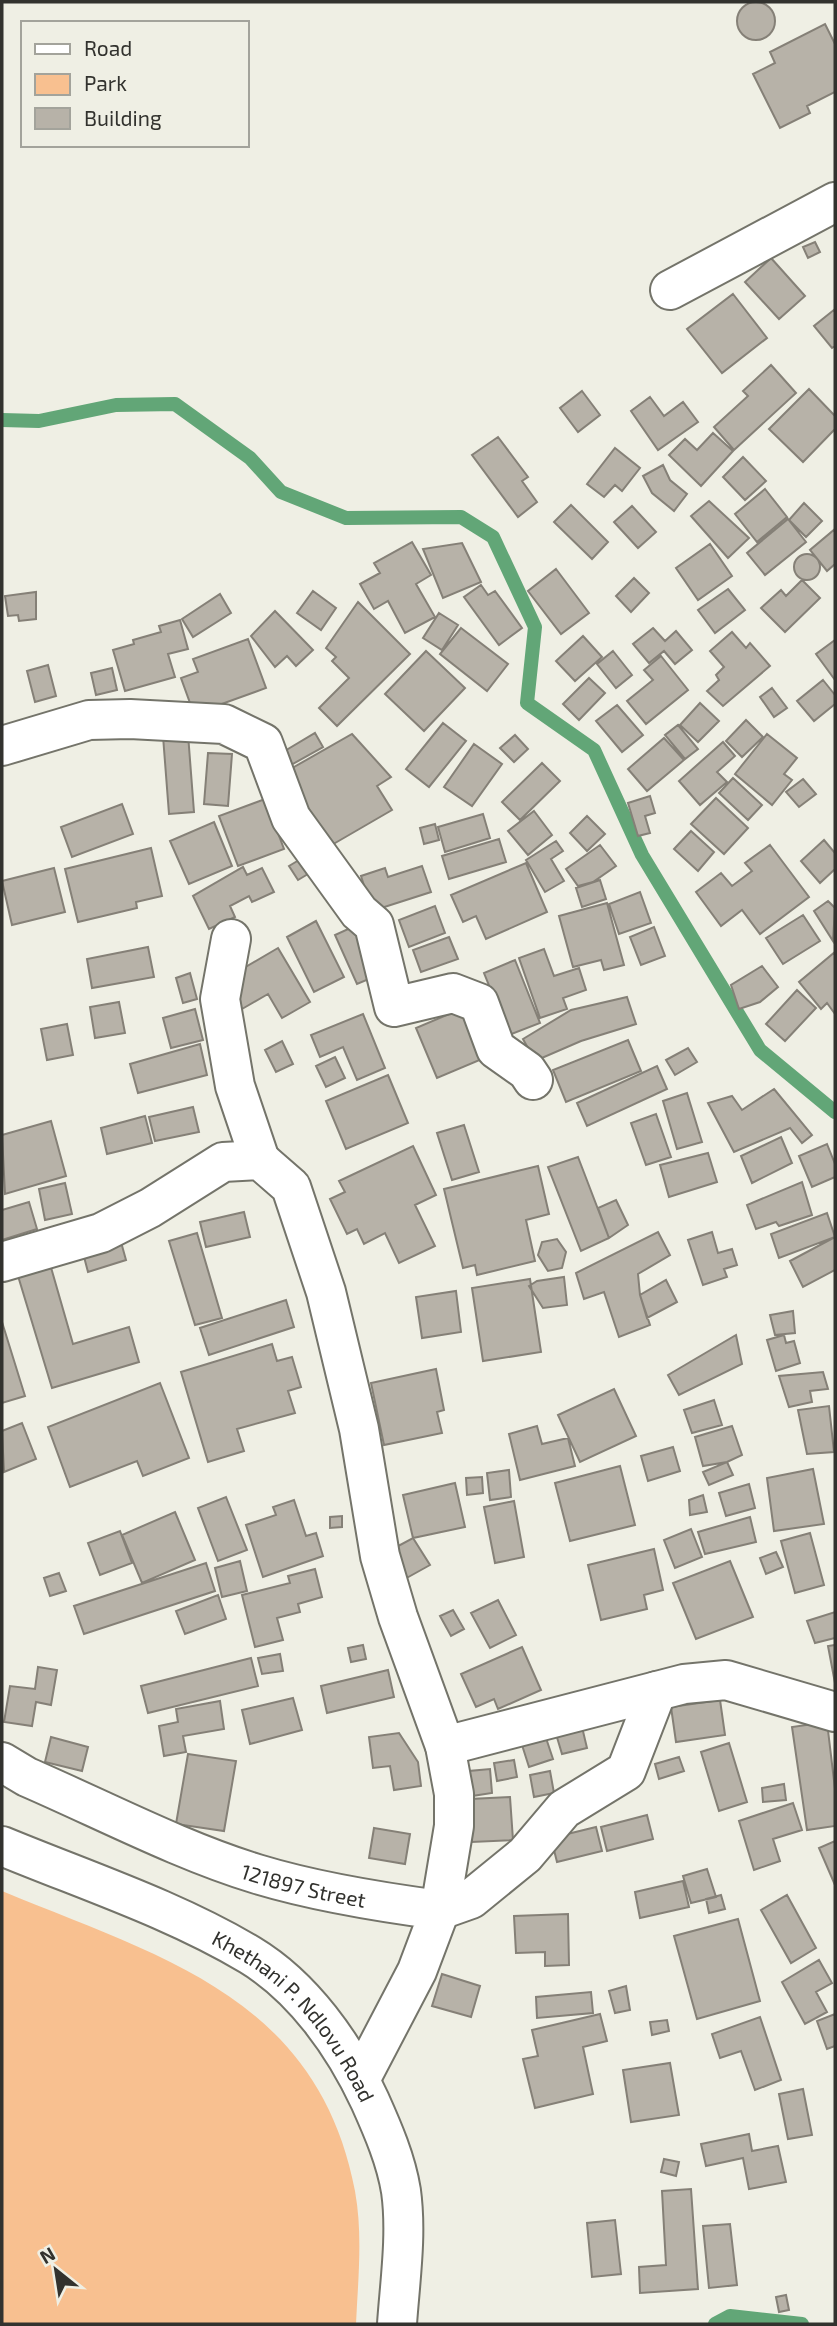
<svg xmlns="http://www.w3.org/2000/svg" width="837" height="2326" viewBox="0 0 837 2326" font-family="'Exo 2',sans-serif">
	<rect width="100%" height="100%" fill="#efefe4"/>
	<path fill="#f8c090" d="M2,1891C161,1957 318,1997 355,2191C363,2235 358,2280 356,2324H2Z"/>
	<g fill="none" stroke-linecap="round" stroke-linejoin="round">
		<path stroke="#62a677" stroke-width="14" d="M2,420L39,421L116,405L175,404L250,458L281,492L346,518L461,517L493,537L535,627L527,703L594,750L642,855L760,1050L835,1112
			M715,2324L730,2316L802,2324"/>
	</g>
	<path fill="#b7b2a8" stroke="#858077" stroke-width="2" d="M737 21a19 19 0 1 1 38 0a19 19 0 1 1-38 0Z
		M825,24L835,44V92L807,106L810,113L780,128L753,74L775,63L770,52Z
		M815,242L820,252L808,258L803,247Z
		M771,258L805,296L779,319L745,282Z
		M733,294L767,338L722,373L687,329Z
		M835,309V346L832,348L814,326Z
		M771,365L796,393L734,450L714,427L748,396L743,391Z
		M809,389L835,416V429L803,462L769,429Z
		M582,391L600,415L578,432L560,408Z
		M650,397L664,416L683,402L698,422L658,450L631,411Z
		M713,433L733,451L701,486L669,455L685,439L697,450Z
		M498,437L528,477L522,481L537,502L518,517L472,455Z
		M615,448L640,468L622,491L615,485L604,497L587,484Z
		M743,457L766,481L745,500L723,477Z
		M663,465L670,480L687,494L674,511L652,493L643,476Z
		M765,489L787,517L757,542L735,514Z
		M709,501L749,538L728,558L691,516Z
		M804,503L822,521L806,537L789,520Z
		M571,505L608,542L592,559L554,522Z
		M632,506L656,532L638,548L614,522Z
		M788,519L806,542L765,575L747,553Z
		M835,529V564L827,571L810,550Z
		M412,542L431,575L416,584L435,617L405,633L388,601L374,609L360,584L380,573L374,563Z
		M462,543L481,582L443,598L423,549Z
		M710,544L732,576L698,600L676,568Z
		M794 567a13 13 0 1 1 26 0a13 13 0 1 1-26 0Z
		M556,569L589,613L561,634L528,591Z
		M634,578L649,593L631,612L616,596Z
		M802,580L820,598L785,632L761,608L781,590L786,596Z
		M481,585L488,595L495,591L522,628L499,645L464,597Z
		M728,589L745,610L715,633L698,610Z
		M313,591L336,608L321,630L297,613Z
		M36,592V619L19,621L18,615L8,616L5,596Z
		M220,594L231,613L193,637L182,619Z
		M358,602L410,654L337,726L319,708L349,678L332,661L336,657L326,648Z
		M275,611L313,650L296,666L287,656L275,667L251,636Z
		M439,613L458,625L442,650L423,638Z
		M180,620L188,649L168,654L175,677L125,691L113,650L134,644L133,640L161,632L159,626Z
		M461,628L508,664L487,691L440,654Z
		M653,628L665,641L676,631L692,650L675,664L664,651L649,663L633,644Z
		M732,632L746,648L750,643L770,666L723,706L707,691L719,680L716,675L724,667L710,651Z
		M583,636L602,657L575,681L556,661Z
		M248,639L266,688L194,714L181,678L198,672L193,659Z
		M835,640V680L816,654Z
		M426,651L465,688L424,731L385,694Z
		M613,651L632,675L616,688L597,664Z
		M661,656L688,690L646,724L627,701L653,680L644,670Z
		M48,665L56,696L35,702L27,671Z
		M112,668L117,690L96,695L91,673Z
		M589,678L605,693L579,720L563,704Z
		M823,680L835,695V704L814,721L797,701Z
		M772,688L787,708L774,717L760,697Z
		M700,703L719,721L698,742L680,725Z
		M617,705L643,735L622,752L596,721Z
		M746,720L763,737L742,757L726,741Z
		M443,723L466,741L429,787L406,769Z
		M678,725L698,749L685,759L665,735Z
		M315,733L323,747L291,765L283,752Z
		M188,734L194,812L169,814L163,736Z
		M352,734L391,777L377,786L392,810L330,846L287,771Z
		M767,734L797,758L784,774L792,780L772,805L735,774Z
		M515,735L528,749L514,762L500,748Z
		M664,738L684,760L647,791L628,769Z
		M723,742L735,756L717,772L727,782L700,805L679,781Z
		M474,744L502,764L472,806L444,787Z
		M208,753L232,754L228,806L204,804Z
		M542,763L560,781L520,820L502,802Z
		M733,778L762,805L748,820L719,793Z
		M803,779L816,794L799,807L786,792Z
		M650,796L655,813L645,816L650,833L638,836L628,803Z
		M716,798L748,828L724,854L691,824Z
		M265,799L284,849L238,866L219,816Z
		M122,804L133,834L72,857L61,827Z
		M534,811L552,835L528,855L508,831Z
		M483,814L490,838L445,852L438,827Z
		M587,816L605,834L587,851L570,833Z
		M214,822L232,866L189,884L170,841Z
		M435,824L439,840L424,844L420,828Z
		M691,831L714,852L698,871L674,849Z
		M499,839L506,862L449,879L442,856Z
		M824,840L835,853V869L820,883L801,861Z
		M556,841L563,851L551,859L564,881L545,892L526,860Z
		M600,845L616,866L593,882L578,886L566,869Z
		M770,845L809,897L760,934L742,910L721,926L696,892L721,873L732,886L752,871L745,863Z
		M151,848L162,896L136,902L137,908L78,922L65,869Z
		M304,857L313,871L298,880L289,866Z
		M526,863L547,912L486,939L476,916L463,922L451,895Z
		M422,866L431,892L372,911L361,876L385,868L388,877Z
		M243,867L247,875L262,868L274,892L252,902L249,896L230,906L235,917L209,929L193,896Z
		M54,868L65,912L12,925L2,881Z
		M600,880L606,899L582,907L576,888Z
		M640,892L651,923L619,934L609,904Z
		M828,901L835,908L833,941L814,911Z
		M607,903L624,965L604,970L601,960L573,967L559,916Z
		M435,906L445,933L409,947L399,920Z
		M803,915L820,941L783,964L766,938Z
		M316,921L344,977L314,992L287,937Z
		M359,924L381,974L357,984L335,935Z
		M654,927L665,956L641,965L630,937Z
		M449,937L458,959L421,972L413,950Z
		M148,947L154,977L92,988L87,959Z
		M278,948L310,1002L282,1018L268,994L242,1009L225,979Z
		M544,949L554,976L579,968L586,990L563,998L567,1009L540,1018L519,958Z
		M835,952V1014L827,1003L821,1009L799,982Z
		M515,960L540,1023L509,1035L484,973Z
		M762,966L778,987L760,1002L739,1009L731,985Z
		M190,973L197,999L183,1003L176,978Z
		M797,990L816,1008L785,1041L766,1024Z
		M627,997L636,1024L581,1041L535,1061L523,1039L571,1010Z
		M119,1002L125,1033L95,1038L90,1007Z
		M195,1009L203,1040L171,1048L163,1018Z
		M461,1009L482,1059L437,1078L416,1028Z
		M363,1014L385,1068L357,1080L343,1047L320,1057L311,1035Z
		M67,1024L73,1055L47,1060L41,1029Z
		M628,1040L641,1071L566,1102L553,1070Z
		M282,1041L293,1064L276,1072L265,1050Z
		M200,1044L207,1075L138,1093L130,1064Z
		M688,1048L697,1062L675,1075L666,1060Z
		M335,1057L345,1078L326,1087L316,1066Z
		M657,1066L667,1089L587,1126L577,1103Z
		M388,1075L408,1123L346,1149L326,1101Z
		M774,1089L812,1135L802,1143L790,1128L734,1152L708,1103L732,1096L742,1110Z
		M687,1093L702,1142L677,1149L663,1101Z
		M193,1107L199,1132L155,1141L149,1117Z
		M656,1114L671,1157L646,1165L631,1123Z
		M145,1116L152,1143L107,1154L101,1128Z
		M51,1121L66,1176L5,1194L2,1135Z
		M464,1125L479,1172L452,1180L437,1133Z
		M781,1137L792,1163L752,1183L741,1156Z
		M827,1144L835,1164V1177L812,1187L799,1156Z
		M413,1146L436,1195L415,1205L435,1246L399,1263L385,1233L364,1244L357,1229L347,1234L330,1199L345,1192L339,1181Z
		M708,1153L717,1182L669,1197L660,1165Z
		M578,1157L609,1238L581,1251L548,1167Z
		M538,1166L549,1214L526,1220L535,1261L477,1275L475,1265L463,1268L444,1189Z
		M802,1182L812,1215L779,1226L776,1222L756,1229L747,1205Z
		M65,1183L72,1214L45,1220L39,1189Z
		M616,1200L628,1225L609,1238L598,1208Z
		M29,1202L37,1229L2,1240V1210Z
		M244,1212L250,1237L206,1247L200,1222Z
		M827,1213L835,1237L779,1258L771,1234Z
		M658,1232L670,1255L638,1274L640,1295L650,1325L619,1337L604,1292L584,1299L576,1273Z
		M712,1232L718,1253L732,1249L737,1265L724,1269L727,1277L703,1285L688,1240Z
		M197,1233L222,1318L195,1325L169,1241Z
		M835,1237V1270L803,1287L790,1261Z
		M557,1239L566,1252L562,1268L548,1271L538,1255L542,1242Z
		M121,1242L126,1260L88,1272L83,1253Z
		M48,1257L73,1344L129,1327L139,1362L52,1388L15,1266Z
		M564,1277L567,1305L543,1308L529,1286L537,1281Z
		M530,1279L541,1352L483,1361L472,1288Z
		M666,1280L677,1302L647,1318L640,1295Z
		M456,1291L461,1332L422,1338L416,1297Z
		M286,1300L294,1327L209,1355L200,1328Z
		M793,1311L795,1333L775,1335L770,1315Z
		M2,1322L25,1396L2,1403Z
		M736,1335L742,1364L679,1395L668,1375Z
		M784,1335L786,1343L794,1341L800,1363L776,1371L767,1340Z
		M272,1344L277,1361L292,1357L301,1387L288,1391L295,1413L237,1429L244,1451L208,1462L181,1372Z
		M436,1369L444,1410L437,1412L442,1433L384,1445L371,1383Z
		M823,1372L828,1389L810,1391L812,1402L789,1407L779,1376Z
		M160,1383L189,1458L143,1476L137,1461L70,1487L48,1427Z
		M614,1389L636,1436L580,1462L558,1415Z
		M714,1400L722,1425L692,1433L684,1410Z
		M829,1406L834,1452L807,1454L798,1410Z
		M22,1423L36,1459L4,1472L2,1431Z
		M537,1426L542,1444L568,1438L575,1466L520,1480L509,1434Z
		M732,1426L742,1455L727,1462L703,1466L695,1437Z
		M673,1447L680,1471L648,1481L641,1456Z
		M727,1462L733,1475L709,1485L703,1472Z
		M620,1466L635,1525L570,1541L555,1483Z
		M813,1469L824,1524L774,1531L767,1478Z
		M509,1470L511,1497L490,1500L487,1473Z
		M482,1477L483,1493L467,1495L466,1478Z
		M455,1483L465,1527L413,1538L403,1495Z
		M749,1484L755,1508L726,1516L719,1493Z
		M703,1495L707,1512L690,1515L689,1500Z
		M226,1497L247,1550L218,1561L198,1508Z
		M294,1500L306,1536L316,1533L323,1556L263,1577L246,1525L276,1515L273,1507Z
		M514,1501L524,1557L495,1563L484,1507Z
		M175,1512L195,1560L142,1583L122,1535Z
		M342,1516V1527L330,1528V1517Z
		M750,1517L756,1542L705,1554L698,1532Z
		M691,1529L702,1557L675,1568L664,1540Z
		M120,1531L132,1563L100,1575L88,1543Z
		M810,1533L824,1585L795,1593L781,1541Z
		M413,1538L430,1565L403,1580L387,1552Z
		M654,1549L663,1590L644,1595L647,1609L601,1620L588,1565Z
		M776,1552L783,1567L766,1574L760,1558Z
		M240,1561L247,1591L222,1597L215,1568Z
		M730,1561L753,1617L696,1639L673,1583Z
		M206,1563L215,1591L84,1634L74,1606Z
		M315,1569L322,1597L298,1604L300,1612L277,1618L283,1640L255,1647L242,1595L290,1583L288,1576Z
		M59,1573L66,1591L50,1596L44,1578Z
		M218,1595L226,1619L185,1634L176,1611Z
		M498,1600L516,1635L490,1648L471,1613Z
		M453,1610L464,1629L451,1636L440,1616Z
		M835,1612V1638L815,1643L807,1621Z
		M363,1645L366,1659L351,1662L348,1648Z
		M835,1645V1683L828,1646Z
		M522,1647L541,1690L498,1709L494,1699L476,1707L461,1674Z
		M280,1654L283,1671L262,1674L258,1658Z
		M251,1658L258,1686L148,1713L141,1686Z
		M38,1667L57,1670L51,1705L36,1702L32,1726L4,1722L10,1686L35,1689Z
		M388,1670L394,1697L327,1713L321,1686Z
		M293,1698L302,1730L250,1744L242,1710Z
		M720,1700L725,1735L676,1742L671,1707Z
		M220,1701L224,1729L183,1736L186,1752L164,1756L159,1726L178,1722L176,1709Z
		M827,1722L835,1789V1826L807,1830L792,1727Z
		M582,1727L587,1748L562,1754L556,1734Z
		M399,1733L418,1762L421,1786L394,1790L390,1766L373,1768L369,1737Z
		M51,1737L88,1747L82,1771L45,1762Z
		M546,1738L553,1759L529,1767L522,1745Z
		M729,1743L747,1802L719,1811L701,1752Z
		M188,1754L236,1761L224,1831L176,1824Z
		M679,1757L684,1771L659,1779L655,1764Z
		M514,1760L517,1777L497,1781L494,1763Z
		M490,1769L492,1793L472,1796L469,1771Z
		M550,1771L554,1793L534,1797L530,1775Z
		M784,1784L786,1800L763,1802L762,1788Z
		M510,1797L513,1840L472,1842L470,1799Z
		M793,1803L802,1830L773,1839L780,1861L754,1870L739,1821Z
		M647,1815L653,1839L607,1851L601,1827Z
		M596,1827L602,1851L557,1862L551,1838Z
		M374,1828L410,1834L405,1864L369,1858Z
		M835,1841V1885L819,1848Z
		M707,1869L716,1897L691,1903L683,1876Z
		M683,1881L689,1907L640,1918L635,1892Z
		M721,1895L725,1909L709,1913L706,1899Z
		M787,1895L816,1948L791,1963L761,1910Z
		M568,1914L569,1965L545,1966V1952L516,1953L514,1916Z
		M738,1919L760,2001L697,2019L674,1936Z
		M819,1960L832,1983L816,1992L827,2012L805,2024L782,1982Z
		M442,1974L480,1986L471,2017L432,2006Z
		M626,1986L630,2010L615,2013L609,1991Z
		M591,1992L593,2013L537,2018L536,1997Z
		M600,2014L607,2041L583,2047L593,2094L535,2108L523,2059L538,2056L532,2030Z
		M835,2014V2046L827,2049L817,2021Z
		M760,2017L781,2080L755,2090L741,2051L720,2058L712,2034Z
		M667,2020L669,2031L652,2035L650,2022Z
		M670,2063L679,2115L631,2122L623,2070Z
		M803,2089L812,2135L788,2139L779,2094Z
		M749,2134L752,2151L778,2146L786,2182L749,2189L743,2158L706,2166L701,2144Z
		M664,2159L679,2162L676,2176L661,2172Z
		M691,2189L698,2289L640,2293L639,2267L666,2265L662,2191Z
		M615,2220L621,2274L592,2277L587,2223Z
		M730,2224L737,2285L709,2288L703,2226Z
		M786,2295L789,2310L779,2312L776,2297Z"/>
	<g fill="none" stroke-linecap="round" stroke-linejoin="round">
		<g stroke="#74746a" stroke-width="42">
			<g id="minor">
				<path d="M670,290L835,202"/>
				<path d="M2,746L89,720L130,719L224,724L263,743L291,818L359,912L374,925L394,1007L453,993L479,1003L496,1049L527,1071L533,1080"/>
				<path d="M231,939L220,999L235,1086L260,1160"/>
				<path d="M2,1262L101,1233L150,1208L223,1162L260,1160L291,1187L326,1292L359,1429L380,1556L398,1617L445,1746L454,1794V1826L440,1910L471,1899L525,1855L564,1809L626,1771L657,1691"/>
				<path d="M445,1746L684,1684L726,1680L835,1712"/>
				<path id="s1" d="M2,1762L27,1777C101,1809 181,1851 257,1874C316,1892 379,1902 440,1910L417,1971L360,2080"/>
			</g>
		</g>
		<g stroke="#74746a" stroke-width="42">
			<g id="tertiary">
				<path id="s2" d="M2,1846C84,1880 173,1909 250,1955C303,1987 344,2045 370,2101C383,2130 396,2160 401,2191C407,2234 400,2281 397,2324"/>
			</g>
		</g>
		<use href="#minor" stroke="#fff" stroke-width="38"/>
		<use href="#tertiary" stroke="#fff" stroke-width="38"/>
	</g>
	<g text-anchor="middle" dominant-baseline="central" stroke-width="5" stroke-linejoin="round" paint-order="stroke">
		<g font-size="21" fill="#32322e" stroke="#efefe4">
			<text stroke="none"><textPath href="#s1" startOffset="327">121897 Street</textPath></text>
			<text stroke="none"><textPath href="#s2" startOffset="346">Khethani P. Ndlovu Road</textPath></text>
		</g>
	</g>
	<rect width="837" height="2326" fill="none" stroke="#32322e" stroke-width="7"/>
	<rect x="21" y="21" width="228" height="126" fill="#efefe4" stroke="#a3a39b" stroke-width="2"/>
	<rect x="35" y="44" width="35" height="10" fill="#ffffff" stroke="#a3a39b" stroke-width="2"/>
	<text x="84" y="56" font-size="21" fill="#32322e">Road</text>
	<rect x="35" y="74" width="35" height="21" fill="#f8c090" stroke="#a3a39b" stroke-width="2"/>
	<text x="84" y="91" font-size="21" fill="#32322e">Park</text>
	<rect x="35" y="108" width="35" height="21" fill="#b7b2a8" stroke="#a3a39b" stroke-width="2"/>
	<text x="84" y="126" font-size="21" fill="#32322e">Building</text>
	<g transform="translate(56 2270) rotate(330)" stroke="#efefe4" stroke-width="5" paint-order="stroke">
	<path d="M0-5L12 26L0 18L-12 26Z" fill="#32322e"/>
	<text y="-10" font-size="19" font-weight="bold" text-anchor="middle" fill="#32322e">N</text>
	</g>
</svg>
